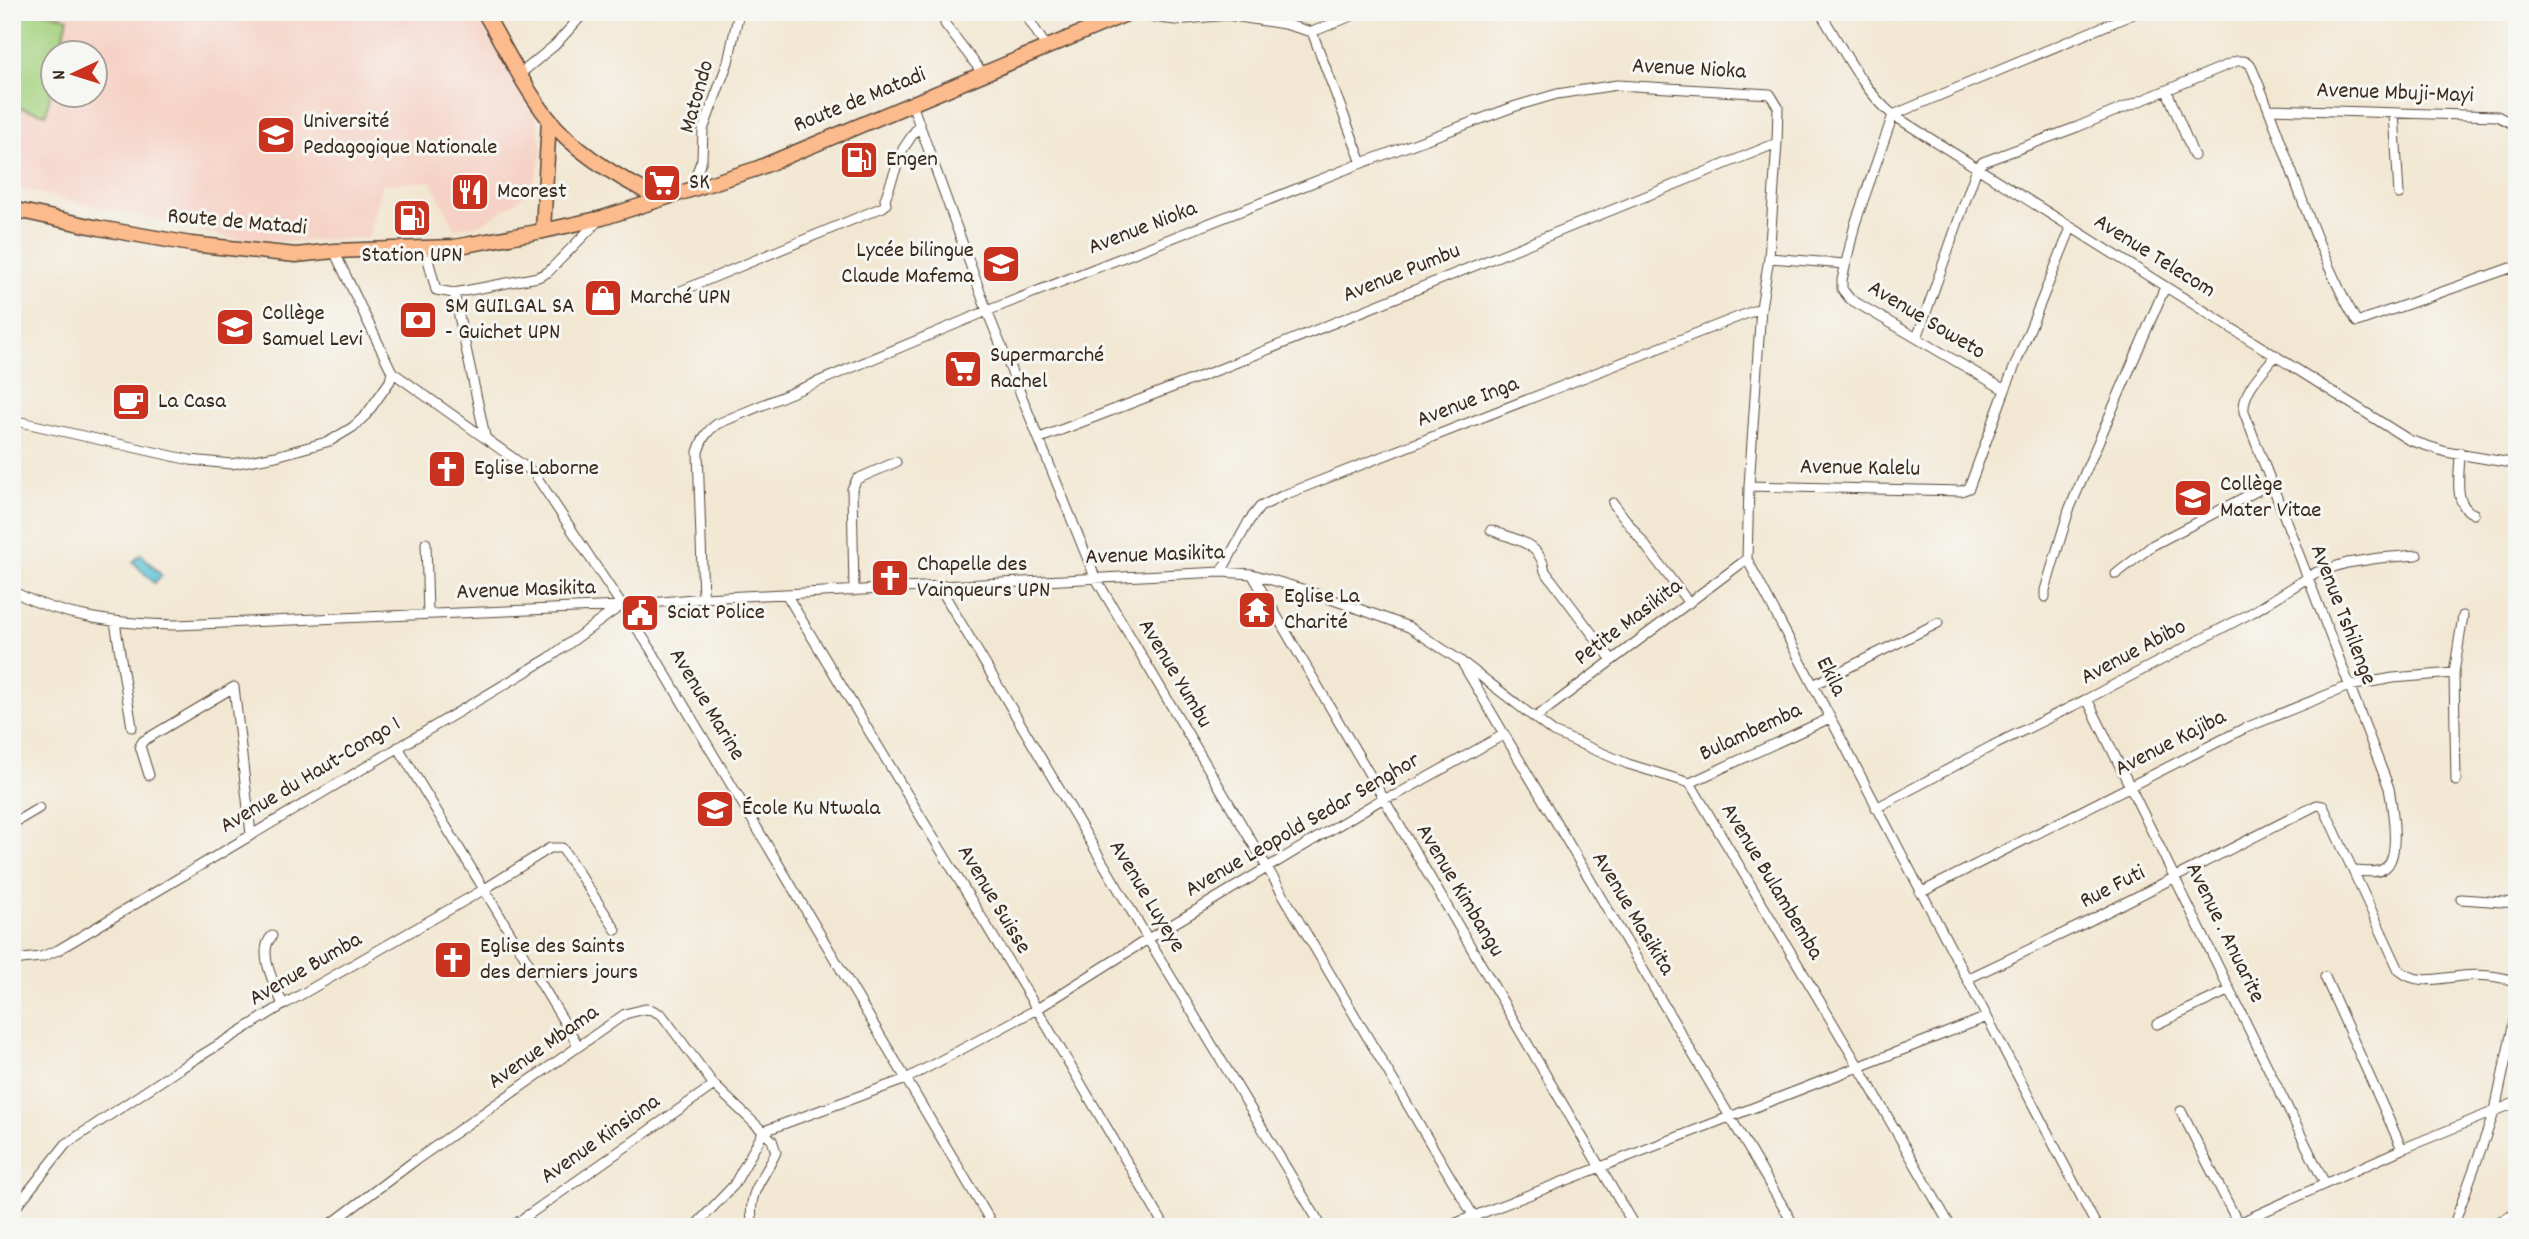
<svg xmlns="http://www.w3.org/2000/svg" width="2529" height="1239" viewBox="0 0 2529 1239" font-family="Dekko,sans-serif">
	<rect width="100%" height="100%" fill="#f6f6f2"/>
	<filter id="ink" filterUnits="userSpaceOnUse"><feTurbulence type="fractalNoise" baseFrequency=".0143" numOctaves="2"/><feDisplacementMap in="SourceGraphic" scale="14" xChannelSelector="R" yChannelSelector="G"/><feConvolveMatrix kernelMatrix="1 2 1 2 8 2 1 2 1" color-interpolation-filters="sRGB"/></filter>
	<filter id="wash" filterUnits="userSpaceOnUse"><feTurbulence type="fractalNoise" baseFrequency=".00686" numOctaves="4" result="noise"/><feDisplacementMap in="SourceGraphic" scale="28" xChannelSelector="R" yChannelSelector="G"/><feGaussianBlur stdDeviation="1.57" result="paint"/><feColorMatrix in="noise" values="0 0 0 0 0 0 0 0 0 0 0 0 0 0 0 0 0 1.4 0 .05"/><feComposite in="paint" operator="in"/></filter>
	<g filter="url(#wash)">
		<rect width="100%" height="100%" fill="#f2e7d2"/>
		<path fill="#f6d1c5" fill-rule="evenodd" d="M12,12H475L537,121L542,149L537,175L521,198L484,223L455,229L431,181L382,184L368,238L283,242L237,239L12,187ZM52,52H94V94H52Z"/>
		<path fill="#a4d280" stroke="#707e4f" stroke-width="2" d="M12,12H45L68,18L60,52H52V85L46,114L12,106Z"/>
		<path fill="#5bc3d7" stroke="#4b767a" stroke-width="2" d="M141,554L162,576L154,583L133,562Z"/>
	</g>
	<g filter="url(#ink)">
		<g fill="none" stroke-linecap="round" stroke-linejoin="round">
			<g stroke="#564639" stroke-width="11">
				<path id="minor" d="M1024,12L1047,48
					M1820,12C1842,47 1861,88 1893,115L2409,440L2446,452L2517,464
					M1127,14L1176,20L1227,15L1284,24L1312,32L1361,12
					M945,24L984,75
					M1312,32L1362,163
					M520,74L555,45L585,12
					M2167,91L2194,156
					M912,104L987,311L1095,577L1480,1227
					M2270,109L2497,116L2517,126
					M2394,113L2399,194
					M690,191L702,159L703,130L728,62L739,12
					M425,248L436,290L454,293L538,277L548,272L600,219
					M334,251L392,372L534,473L650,648L994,1227
					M1769,258L1845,264
					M454,293L485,436
					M676,293L883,207L886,204L885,199L903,149L919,125
					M1917,338L1977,168L1983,162L2077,127L2237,61H2244L2250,64C2288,149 2310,241 2357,322L2510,268L2514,270L2517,275
					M2276,355C2263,372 2242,390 2244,412L2389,788C2392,805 2402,860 2383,869C2375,874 2364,871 2355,871
					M2005,390L1850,299L1842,289V280L1855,224L1893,115L2138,12
					M12,420L190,460L232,464L276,456L330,441L353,427L366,415L390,381L392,372
					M1040,438L1220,369L1777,143
					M2460,453C2460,473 2452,506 2474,514
					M1749,486L1961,491L1969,488L2005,390L2071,228
					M1613,503L1689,603
					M1491,530C1516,540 1540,542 1545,571L1612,660
					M426,543L428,614
					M1221,572L1249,521L1260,507L1284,495L1761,308
					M1252,574L1635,1227
					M2116,574L2153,545L2270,484
					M939,586L1148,939L1322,1227
					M12,591C63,618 120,624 177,625L621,606L703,598L1221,572L1252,574L1302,589L1379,616L1409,627L1461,661L1795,1227
					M854,591L852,489L857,479L896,462
					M786,594L1037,1009L1165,1227
					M2045,597V590L2069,510L2165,287
					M703,598L698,452C702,439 706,432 717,424L987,311L1362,163L1516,106L1557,94L1617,85L1770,94L1778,107L1777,143L1769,258L1761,308L1749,486L1747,559L2097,1227
					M115,622L132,727
					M1465,664L1553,732L1628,764L1690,783L1859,1067L1951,1227
					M1813,685L1938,623
					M2087,699L2325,1184
					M1535,718L1747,559
					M398,747L578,1045
					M149,775L140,746L143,741L234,687L251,834
					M2456,781L2454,673L2463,616
					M1690,783L1830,718
					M1876,808L1992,746L2087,699L2253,612L2317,572L2347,563L2379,558L2417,555
					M12,824L39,808
					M1920,893L2243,729L2349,686L2393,678L2454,673
					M2461,899L2517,903
					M272,936C256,952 276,987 283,1005
					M12,960L41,957L58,950L549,658L619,607
					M2325,977L2402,1149
					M1967,979L2081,925L2317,805L2323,806L2399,970C2418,986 2439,978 2462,976C2479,974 2501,976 2517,982
					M2157,1024L2230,990
					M2181,1111L2238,1223
					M12,1212L66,1144L176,1071L283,1005L483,890L550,848H562L616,930
					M327,1227L413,1162L625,1014L645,1009L652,1010L662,1015L714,1085L772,1140L776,1152C763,1182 746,1190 753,1227
					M511,1227L714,1085
					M694,1227L734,1185L764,1131L906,1079L1037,1009L1148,939L1382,799L1396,795L1503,735
					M1446,1227L1987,1017
					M2230,1227L2402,1149L2517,1102
					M2453,1227L2495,1110L2517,1008
					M2488,1227L2517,1213"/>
			</g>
			<g stroke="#564639" stroke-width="17">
				<path id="primary" d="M12,209L99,228L191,244L296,255L334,251L454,247L543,231"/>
			</g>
			<g stroke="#564639" stroke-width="17">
				<path id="trunk" d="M484,12C505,47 523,86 548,118C575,152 622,180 661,199
					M549,119L543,231L602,218L756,169L1131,12"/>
			</g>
			<use href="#minor" stroke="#fff" stroke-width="9"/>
			<use href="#primary" stroke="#fbbb8c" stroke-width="14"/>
			<use href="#trunk" stroke="#fbbb8c" stroke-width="14"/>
		</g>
	</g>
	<defs>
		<g id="university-square" transform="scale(2.0125)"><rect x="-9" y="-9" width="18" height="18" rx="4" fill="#c8321e" stroke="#f6f6f2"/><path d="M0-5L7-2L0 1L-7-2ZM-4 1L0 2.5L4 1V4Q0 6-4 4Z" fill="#fff"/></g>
		<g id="fuel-square" transform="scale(2.0125)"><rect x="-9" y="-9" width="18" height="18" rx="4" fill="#c8321e" stroke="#f6f6f2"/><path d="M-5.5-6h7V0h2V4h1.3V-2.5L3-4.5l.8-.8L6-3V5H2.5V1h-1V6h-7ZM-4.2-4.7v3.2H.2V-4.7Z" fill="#fff"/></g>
		<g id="supermarket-square" transform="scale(2.0125)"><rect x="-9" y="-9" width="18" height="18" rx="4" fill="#c8321e" stroke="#f6f6f2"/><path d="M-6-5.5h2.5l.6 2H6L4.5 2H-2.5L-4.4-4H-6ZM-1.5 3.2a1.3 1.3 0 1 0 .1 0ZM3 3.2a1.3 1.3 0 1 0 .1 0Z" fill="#fff"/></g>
		<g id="restaurant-square" transform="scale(2.0125)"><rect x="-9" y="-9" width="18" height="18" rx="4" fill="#c8321e" stroke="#f6f6f2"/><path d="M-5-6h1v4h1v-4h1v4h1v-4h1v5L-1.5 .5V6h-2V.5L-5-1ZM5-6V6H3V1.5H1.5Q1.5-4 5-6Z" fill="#fff"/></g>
		<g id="school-square" transform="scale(2.0125)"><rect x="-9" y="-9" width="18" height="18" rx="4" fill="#c8321e" stroke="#f6f6f2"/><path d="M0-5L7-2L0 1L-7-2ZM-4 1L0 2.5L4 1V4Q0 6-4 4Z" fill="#fff"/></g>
		<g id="shop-square" transform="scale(2.0125)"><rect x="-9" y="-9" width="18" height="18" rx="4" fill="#c8321e" stroke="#f6f6f2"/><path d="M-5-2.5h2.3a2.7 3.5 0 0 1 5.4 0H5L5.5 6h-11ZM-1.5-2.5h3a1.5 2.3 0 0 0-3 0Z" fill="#fff"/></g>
		<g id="bank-square" transform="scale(2.0125)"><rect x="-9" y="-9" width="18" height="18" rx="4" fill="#c8321e" stroke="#f6f6f2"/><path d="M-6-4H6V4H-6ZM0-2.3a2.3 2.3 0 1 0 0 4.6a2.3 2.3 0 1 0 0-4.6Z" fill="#fff"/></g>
		<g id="cafe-square" transform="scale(2.0125)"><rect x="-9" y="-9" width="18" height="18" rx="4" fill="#c8321e" stroke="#f6f6f2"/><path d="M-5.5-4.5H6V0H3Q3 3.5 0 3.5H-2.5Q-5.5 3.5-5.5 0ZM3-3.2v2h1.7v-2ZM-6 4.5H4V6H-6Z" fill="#fff"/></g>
		<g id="church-square" transform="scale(2.0125)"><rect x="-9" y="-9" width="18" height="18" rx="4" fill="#c8321e" stroke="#f6f6f2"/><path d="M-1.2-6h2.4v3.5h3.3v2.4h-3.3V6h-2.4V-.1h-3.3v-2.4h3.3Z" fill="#fff"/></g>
		<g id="temple-square" transform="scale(2.0125)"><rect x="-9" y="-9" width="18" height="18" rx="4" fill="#c8321e" stroke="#f6f6f2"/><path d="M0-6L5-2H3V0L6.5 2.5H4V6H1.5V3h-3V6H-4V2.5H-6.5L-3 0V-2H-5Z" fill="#fff"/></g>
		<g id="civic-square" transform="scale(2.0125)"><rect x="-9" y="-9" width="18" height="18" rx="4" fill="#c8321e" stroke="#f6f6f2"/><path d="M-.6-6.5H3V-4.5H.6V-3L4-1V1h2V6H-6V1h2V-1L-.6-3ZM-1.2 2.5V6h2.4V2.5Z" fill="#fff"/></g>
	</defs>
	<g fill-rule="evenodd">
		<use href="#university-square" x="276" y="135"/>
		<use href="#fuel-square" x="859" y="160"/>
		<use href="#supermarket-square" x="662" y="183"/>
		<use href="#restaurant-square" x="470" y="192"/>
		<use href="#fuel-square" x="412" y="218"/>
		<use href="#school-square" x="1001" y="264"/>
		<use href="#shop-square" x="603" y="298"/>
		<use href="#bank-square" x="418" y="320"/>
		<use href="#school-square" x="235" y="327"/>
		<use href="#supermarket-square" x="963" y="369"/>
		<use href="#cafe-square" x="131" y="402"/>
		<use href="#church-square" x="447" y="469"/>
		<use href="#school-square" x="2193" y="498"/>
		<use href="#church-square" x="890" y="578"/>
		<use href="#temple-square" x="1257" y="610"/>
		<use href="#civic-square" x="640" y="613"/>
		<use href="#school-square" x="715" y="809"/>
		<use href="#church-square" x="453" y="960"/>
	</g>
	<g text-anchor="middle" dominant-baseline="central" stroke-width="6" stroke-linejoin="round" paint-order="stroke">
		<g font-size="23" fill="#3b2a1e" stroke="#f6f6f2">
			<text transform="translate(1689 70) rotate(3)">Avenue Nioka</text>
			<text transform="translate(2395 94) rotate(2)">Avenue Mbuji-Mayi</text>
			<text transform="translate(698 97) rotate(-74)">Matondo</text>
			<text transform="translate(860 101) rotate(-22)">Route de Matadi</text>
			<text transform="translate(237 223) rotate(5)">Route de Matadi</text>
			<text transform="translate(1143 229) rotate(-21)">Avenue Nioka</text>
			<text transform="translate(2154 257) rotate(32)">Avenue Telecom</text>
			<text transform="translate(1402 274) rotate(-22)">Avenue Pumbu</text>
			<text transform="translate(1926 321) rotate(31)">Avenue Soweto</text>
			<text transform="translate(1468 403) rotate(-21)">Avenue Inga</text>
			<text transform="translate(1860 469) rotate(1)">Avenue Kalelu</text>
			<text transform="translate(1155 556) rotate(-2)">Avenue Masikita</text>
			<text transform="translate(526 591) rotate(-2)">Avenue Masikita</text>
			<text transform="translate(2342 615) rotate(69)">Avenue Tshilenge</text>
			<text transform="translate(1629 623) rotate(-37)">Petite Masikita</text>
			<text transform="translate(2134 653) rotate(-28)">Avenue Abibo</text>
			<text transform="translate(1174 674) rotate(59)">Avenue Yumbu</text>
			<text transform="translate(1830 677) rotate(63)">Ekila</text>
			<text transform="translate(706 705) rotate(59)">Avenue Marine</text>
			<text transform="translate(1751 733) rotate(-25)">Bulambemba</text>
			<text transform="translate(2171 744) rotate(-27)">Avenue Kajiba</text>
			<text transform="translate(311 776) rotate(-31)">Avenue du Haut-Congo 1</text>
			<text transform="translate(1303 826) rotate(-30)">Avenue Leopold Sedar Senghor</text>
			<text transform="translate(1771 882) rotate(59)">Avenue Bulambemba</text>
			<text transform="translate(2113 888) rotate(-27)">Rue Futi</text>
			<text transform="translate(1459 891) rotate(59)">Avenue Kimbangu</text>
			<text transform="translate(1146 897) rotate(59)">Avenue Luyeye</text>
			<text transform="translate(993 900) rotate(59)">Avenue Suisse</text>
			<text transform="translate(1632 914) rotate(59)">Avenue Masikita</text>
			<text transform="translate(2224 933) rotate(64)">Avenue . Anuarite</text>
			<text transform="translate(306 970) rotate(-30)">Avenue Bumba</text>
			<text transform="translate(544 1048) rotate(-35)">Avenue Mbama</text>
			<text transform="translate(601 1140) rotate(-35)">Avenue Kinsiona</text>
		</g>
		<g font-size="23" fill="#3b2a1e" stroke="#f6f6f2" text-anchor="start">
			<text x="303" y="122">Université<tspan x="303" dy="26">Pedagogique Nationale</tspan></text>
			<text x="886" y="160">Engen</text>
			<text x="689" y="183">SK</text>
			<text x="497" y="192">Mcorest</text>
			<text x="974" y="251" text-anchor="end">Lycée bilingue<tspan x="974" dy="26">Claude Mafema</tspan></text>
			<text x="412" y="256" text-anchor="middle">Station UPN</text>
			<text x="630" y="298">Marché UPN</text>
			<text x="445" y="307">SM GUILGAL SA<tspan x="445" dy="26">- Guichet UPN</tspan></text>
			<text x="262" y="314">Collège<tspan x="262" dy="26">Samuel Levi</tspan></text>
			<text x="990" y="356">Supermarché<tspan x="990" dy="26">Rachel</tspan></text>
			<text x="158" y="402">La Casa</text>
			<text x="474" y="469">Eglise Laborne</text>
			<text x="2220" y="485">Collège<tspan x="2220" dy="26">Mater Vitae</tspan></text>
			<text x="917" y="565">Chapelle des<tspan x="917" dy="26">Vainqueurs UPN</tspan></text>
			<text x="1284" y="597">Eglise La<tspan x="1284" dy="26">Charité</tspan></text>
			<text x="667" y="613">Sciat Police</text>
			<text x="742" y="809">École Ku Ntwala</text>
			<text x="480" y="947">Eglise des Saints<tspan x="480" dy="26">des derniers jours</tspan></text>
		</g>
	</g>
	<rect width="2529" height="1239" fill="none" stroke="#f6f6f2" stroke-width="42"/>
	<g transform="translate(74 74) rotate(266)"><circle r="33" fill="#f6f6f2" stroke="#aba49d" stroke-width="2"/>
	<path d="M0-5L12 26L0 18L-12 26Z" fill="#c8321e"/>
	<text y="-10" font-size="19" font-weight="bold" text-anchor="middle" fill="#3b2a1e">N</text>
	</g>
</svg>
